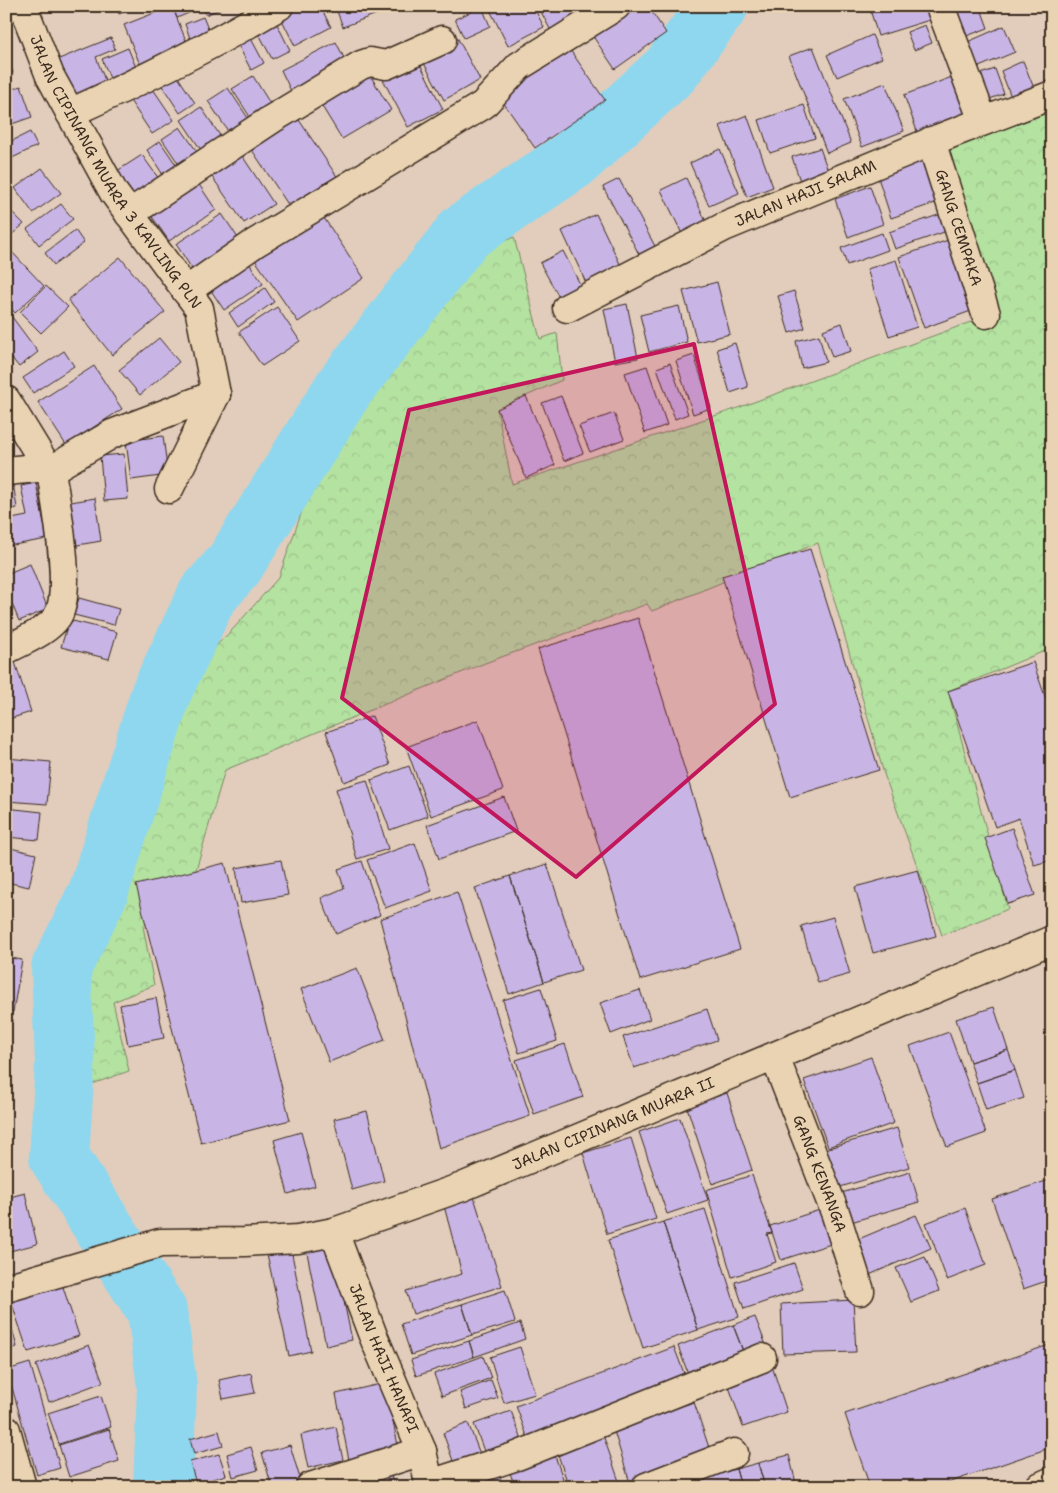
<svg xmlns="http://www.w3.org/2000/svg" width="1058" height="1493" viewBox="0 0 1058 1493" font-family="'Shantell Sans',sans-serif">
	<defs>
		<pattern id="forest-crowns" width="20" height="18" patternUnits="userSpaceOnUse" patternTransform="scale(1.25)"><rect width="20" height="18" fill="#b4e2a1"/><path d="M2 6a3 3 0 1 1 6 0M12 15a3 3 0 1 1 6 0" fill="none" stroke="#9cc28a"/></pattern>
	</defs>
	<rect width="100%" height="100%" fill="#e2cdbc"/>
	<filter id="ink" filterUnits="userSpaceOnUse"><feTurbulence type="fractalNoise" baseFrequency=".02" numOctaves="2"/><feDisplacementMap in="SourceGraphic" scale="10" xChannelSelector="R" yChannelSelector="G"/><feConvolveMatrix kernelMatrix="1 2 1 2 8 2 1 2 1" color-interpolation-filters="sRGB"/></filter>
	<g filter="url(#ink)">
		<path fill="url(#forest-crowns)" stroke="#788660" d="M1052,102V648L948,691L1008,909L942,935L884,774L818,543L652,611L647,604L485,663L225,770L186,904L143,926L154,985L113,1002L129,1071L78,1089L70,971L102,897L170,691L235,627L279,577L302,511L336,432L462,259L514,237L540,339L557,333L562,380L497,409L512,484L735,409L987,316L935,143Z"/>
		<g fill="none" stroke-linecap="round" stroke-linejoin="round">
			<path stroke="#8ed7ef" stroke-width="60" d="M163,1487L167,1386L157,1311L59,1157L65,1064L61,968L98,893L161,693L207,596L234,565L344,388L464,233L574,159L671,70L718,6"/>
		</g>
		<path fill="#c8b5e6" stroke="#3b2a1e" d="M116,6H138L119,14Z
			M172,6L191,53L143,72L124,25Z
			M173,6H198V9L177,18Z
			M202,6H226L206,15Z
			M294,6H320L331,27L295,46L279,14Z
			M335,6H397L343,27Z
			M488,6H533L544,27L508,46Z
			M538,6H575L580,16L551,31Z
			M633,6H648L666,33L615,69L592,35Z
			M869,6H932L936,18L878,36Z
			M949,6H980L988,28L961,38Z
			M482,7L490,26L464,38L455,19Z
			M203,17L211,36L192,44L185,24Z
			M274,18L290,50L272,59L256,28Z
			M925,25L932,43L914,50L907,32Z
			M1004,26L1015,52L974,69L963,44Z
			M247,31L264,63L251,70L234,37Z
			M872,35L882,58L837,77L827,55Z
			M457,37L480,80L444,100L420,56Z
			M111,38L115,49L96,57L108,88L76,101L59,59Z
			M336,42L347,64L291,91L281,70Z
			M568,47L605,100L535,148L498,95Z
			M813,47L851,143L827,153L789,56Z
			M128,48L140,77L114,88L102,59Z
			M7,56L13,73L6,75V57Z
			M416,56L443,109L408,127L380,74Z
			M1023,61L1036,93L1013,102L1001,71Z
			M995,69L1004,94L981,102L972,77Z
			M367,70L391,110L342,139L318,100Z
			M174,71L195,103L180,113L159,81Z
			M960,74L975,114L918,134L904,95Z
			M253,76L274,110L254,123L232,89Z
			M149,83L174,120L152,134L127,96Z
			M885,83L904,131L862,147L844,99Z
			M21,86L32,117L6,126V91Z
			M228,88L250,121L230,134L208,101Z
			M804,105L815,138L770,153L759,120Z
			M201,107L223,140L203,153L181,120Z
			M747,115L773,187L747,197L720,126Z
			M297,117L340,181L293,212L250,147Z
			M180,127L200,156L182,169L162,139Z
			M30,132L37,146L6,161V144Z
			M160,141L181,172L167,181L147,150Z
			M820,148L828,171L800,181L792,157Z
			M720,149L739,193L709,206L690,163Z
			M239,151L274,204L244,223L208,171Z
			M932,152L947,199L891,218L876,171Z
			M142,155L164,186L138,204L117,171Z
			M42,168L61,193L33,213L15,188Z
			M194,177L216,210L169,241L146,208Z
			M686,178L708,226L684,238L661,190Z
			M619,179L656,248L640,256L603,187Z
			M870,186L883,224L848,237L835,199Z
			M61,204L73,219L39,245L27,229Z
			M6,206L24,224L9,237L6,234Z
			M320,212L364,278L298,322L253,257Z
			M944,213L950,230L895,249L889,232Z
			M222,214L240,241L194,272L176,244Z
			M596,214L622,268L587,285L562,231Z
			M75,230L84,243L54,265L45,253Z
			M882,233L888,250L847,265L841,248Z
			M957,237L982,307L924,328L899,257Z
			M563,251L582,288L560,299L540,263Z
			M12,252L44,286L15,313L6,303V257Z
			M120,257L165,312L112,355L68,300Z
			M247,260L263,284L224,310L208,286Z
			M896,260L917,327L889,336L867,269Z
			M717,282L730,334L697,342L683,291Z
			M46,286L68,307L41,333L20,312Z
			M265,288L274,302L238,327L229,313Z
			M794,291L805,328L789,333L778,296Z
			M627,304L638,358L615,362L604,309Z
			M679,306L687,342L649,352L640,315Z
			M277,307L300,341L262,366L239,332Z
			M12,317L38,352L19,367L6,351V322Z
			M842,323L851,351L832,357L823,330Z
			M819,335L826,362L802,368L796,341Z
			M159,338L179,362L140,395L119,370Z
			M735,343L748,387L730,393L717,349Z
			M64,351L74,366L33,393L23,378Z
			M694,355L711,408L693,414L676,361Z
			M670,363L688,414L675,419L657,368Z
			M94,366L122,409L66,445L38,402Z
			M647,366L667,425L645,433L625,373Z
			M526,396L555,465L526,478L497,409Z
			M561,396L583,453L564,461L542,403Z
			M614,413L624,439L590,452L579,426Z
			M163,436L168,475L131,480L126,441Z
			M124,454L128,499L104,501L100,456Z
			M13,483L17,508L6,510V485Z
			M36,483L47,539L8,546L6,520L27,516L21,486Z
			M95,498L101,541L72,546L65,503Z
			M810,549L879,770L790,797L722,576Z
			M30,564L48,609L19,621L6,589V574Z
			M79,598L119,609L114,625L74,615Z
			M6,611L14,630L6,633Z
			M638,618L740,949L640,980L538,649Z
			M69,620L117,632L109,659L61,647Z
			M14,659L31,712L6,720V661Z
			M1033,662L1052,716V860L1034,865L1019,818L995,827L948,691Z
			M372,716L390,765L344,782L326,732Z
			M478,720L503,790L431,816L406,747Z
			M6,758L51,762L47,804L6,801Z
			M409,766L428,816L390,830L371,780Z
			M367,780L388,849L357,859L336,789Z
			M504,797L516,831L439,859L427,825Z
			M6,808L42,812L39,840L6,837Z
			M1012,828L1035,895L1008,904L985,838Z
			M415,843L432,891L385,908L367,860Z
			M6,847L36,854L29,887L6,882Z
			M281,860L288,895L241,903L236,868Z
			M362,861L380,915L336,934L321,898L344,888L338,869Z
			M225,863L290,1120L201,1143L136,885Z
			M547,864L581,970L544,982L510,876Z
			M918,870L936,936L873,953L855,887Z
			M510,876L544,982L509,994L475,888Z
			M457,892L530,1116L439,1148L380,919Z
			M833,917L850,974L818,983L801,926Z
			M6,957L22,960L13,1012L6,1011Z
			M357,968L385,1040L329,1062L301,989Z
			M541,988L557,1041L519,1053L503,1000Z
			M640,990L650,1019L611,1034L600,1003Z
			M156,998L164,1038L128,1045L120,1005Z
			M994,1007L1008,1050L970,1062L956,1019Z
			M707,1009L717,1040L634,1068L623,1037Z
			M949,1032L986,1133L947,1147L910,1046Z
			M565,1044L583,1097L534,1114L516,1060Z
			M1008,1050L1015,1070L977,1083L970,1062Z
			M871,1057L894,1123L828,1147L804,1080Z
			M1015,1070L1024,1098L986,1110L977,1083Z
			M727,1093L752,1170L712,1184L687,1107Z
			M367,1111L384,1181L352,1190L334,1119Z
			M680,1118L708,1200L667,1214L639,1132Z
			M897,1128L909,1167L833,1189L822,1150Z
			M301,1132L315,1186L288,1194L274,1140Z
			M631,1138L656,1219L607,1234L583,1153Z
			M910,1172L919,1202L844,1224L835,1195Z
			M752,1175L772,1233L767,1234L776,1262L732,1277L706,1190Z
			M1052,1179V1279L1023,1289L992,1199Z
			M25,1193L37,1244L6,1252V1198Z
			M473,1194L502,1286L413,1314L406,1291L462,1274L443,1202Z
			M826,1208L837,1242L781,1260L770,1226Z
			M965,1208L986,1265L947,1280L926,1223Z
			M705,1209L739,1317L698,1330L663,1222Z
			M916,1215L931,1248L860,1279L854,1241Z
			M663,1222L698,1330L643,1348L608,1240Z
			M332,1243L352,1340L326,1346L306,1248Z
			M291,1249L311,1351L289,1356L267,1254Z
			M925,1257L939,1291L911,1302L896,1268Z
			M794,1263L803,1289L744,1309L735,1282Z
			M62,1284L79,1336L28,1352L11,1301Z
			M505,1290L515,1322L472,1335L462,1304Z
			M853,1300L856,1352L783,1354L781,1304Z
			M462,1304L472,1335L411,1355L401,1324Z
			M6,1307L17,1347L6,1350Z
			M755,1317L768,1350L746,1359L733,1325Z
			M520,1323L525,1339L474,1357L469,1341Z
			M733,1325L746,1359L690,1379L678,1346Z
			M469,1341L474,1357L416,1376L411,1360Z
			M1052,1344V1447L936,1487H870L845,1414Z
			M89,1345L103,1382L49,1402L36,1365Z
			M520,1347L535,1394L504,1403L490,1357Z
			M674,1347L689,1386L530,1444L516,1406Z
			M483,1356L491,1378L442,1396L434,1374Z
			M30,1363L60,1468L37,1475L7,1370Z
			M771,1363L787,1412L743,1427L726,1378Z
			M251,1373L255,1393L223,1399L219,1380Z
			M491,1380L498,1398L466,1409L460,1392Z
			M385,1383L399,1450L349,1460L336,1394Z
			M101,1396L111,1427L59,1444L48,1413Z
			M694,1402L712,1457L630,1483L613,1428Z
			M511,1411L525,1448L488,1462L474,1424Z
			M468,1423L482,1459L456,1469L443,1433Z
			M336,1427L343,1460L308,1468L301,1435Z
			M109,1429L119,1461L69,1477L59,1445Z
			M219,1431L223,1446L194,1454L190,1439Z
			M602,1432L621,1487H569L556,1449Z
			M290,1445L301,1482L283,1487H272L262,1453Z
			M251,1447L258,1470L233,1477L227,1454Z
			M219,1454L226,1475L196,1484L190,1462Z
			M789,1455L797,1487H765L758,1463Z
			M555,1456L566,1487H515L510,1473Z
			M386,1463L395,1487H319Z
			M758,1463L765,1487H741L736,1469Z
			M497,1469L503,1487H450Z
			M736,1469L741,1487H691L689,1481Z"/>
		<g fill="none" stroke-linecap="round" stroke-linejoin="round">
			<g stroke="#3b2a1e" stroke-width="31">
				<g id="street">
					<path id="s1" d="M23,6L50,76L114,193L199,308L216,394"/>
					<path d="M940,6L983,121"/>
					<path d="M70,113C141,81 212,46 279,6"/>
					<path id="s2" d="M931,141L986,314"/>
					<path d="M129,214L272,119L361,65L370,62L386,65L442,40"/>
					<path d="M186,291L255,243L483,105L519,66L616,6"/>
					<path id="s3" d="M567,308L724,227L940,138L1052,95"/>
					<path d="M6,400L47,467L51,470"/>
					<path d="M51,470L112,434L216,394"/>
					<path d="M6,471L47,467"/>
					<path d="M169,489L216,394"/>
					<path d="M6,650C22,641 47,632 57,617C74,592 55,500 51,470"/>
					<path id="s4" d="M775,1057L836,1215L860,1291"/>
					<path id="s5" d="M334,1232L372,1333L422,1451L430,1487"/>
					<path d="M6,1430L22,1487"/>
					<path d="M430,1484L517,1456L762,1358"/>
					<path d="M310,1487L422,1451"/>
					<path d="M646,1487L734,1453"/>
					<path d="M1039,1487L1052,1481"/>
				</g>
			</g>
			<g stroke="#3b2a1e" stroke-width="31">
				<g id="secondary">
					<path id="s6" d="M6,1288L160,1243L245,1242L298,1239L334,1232L462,1187L1052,940"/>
				</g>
			</g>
			<use href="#street" stroke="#e9d3b2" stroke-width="28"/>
			<use href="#secondary" stroke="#e9d3b2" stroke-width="28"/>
		</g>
	</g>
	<path fill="#c2185b" fill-opacity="0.2" stroke="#c2185b" stroke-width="4" stroke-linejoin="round" d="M694,344L775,704L576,877L342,698L409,410Z"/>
	<g text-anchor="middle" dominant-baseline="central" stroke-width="4" stroke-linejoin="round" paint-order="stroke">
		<g font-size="15" fill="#3b2a1e" stroke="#e9d3b2">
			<text stroke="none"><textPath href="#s1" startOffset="191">JALAN CIPINANG MUARA 3 KAVLING PLN</textPath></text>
			<text stroke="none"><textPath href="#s3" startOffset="265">JALAN HAJI SALAM</textPath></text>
			<text stroke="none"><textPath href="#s2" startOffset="91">GANG CEMPAKA</textPath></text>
			<text stroke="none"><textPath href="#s6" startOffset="635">JALAN CIPINANG MUARA II</textPath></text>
			<text stroke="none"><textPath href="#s4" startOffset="125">GANG KENANGA</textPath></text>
			<text stroke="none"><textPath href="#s5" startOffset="136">JALAN HAJI HANAPI</textPath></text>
		</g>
	</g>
	<rect width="1058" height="1493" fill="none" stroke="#e9d3b2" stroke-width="25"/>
	<rect x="12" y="12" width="1033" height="1468" fill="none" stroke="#3b2a1e" stroke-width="2" filter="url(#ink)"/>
</svg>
